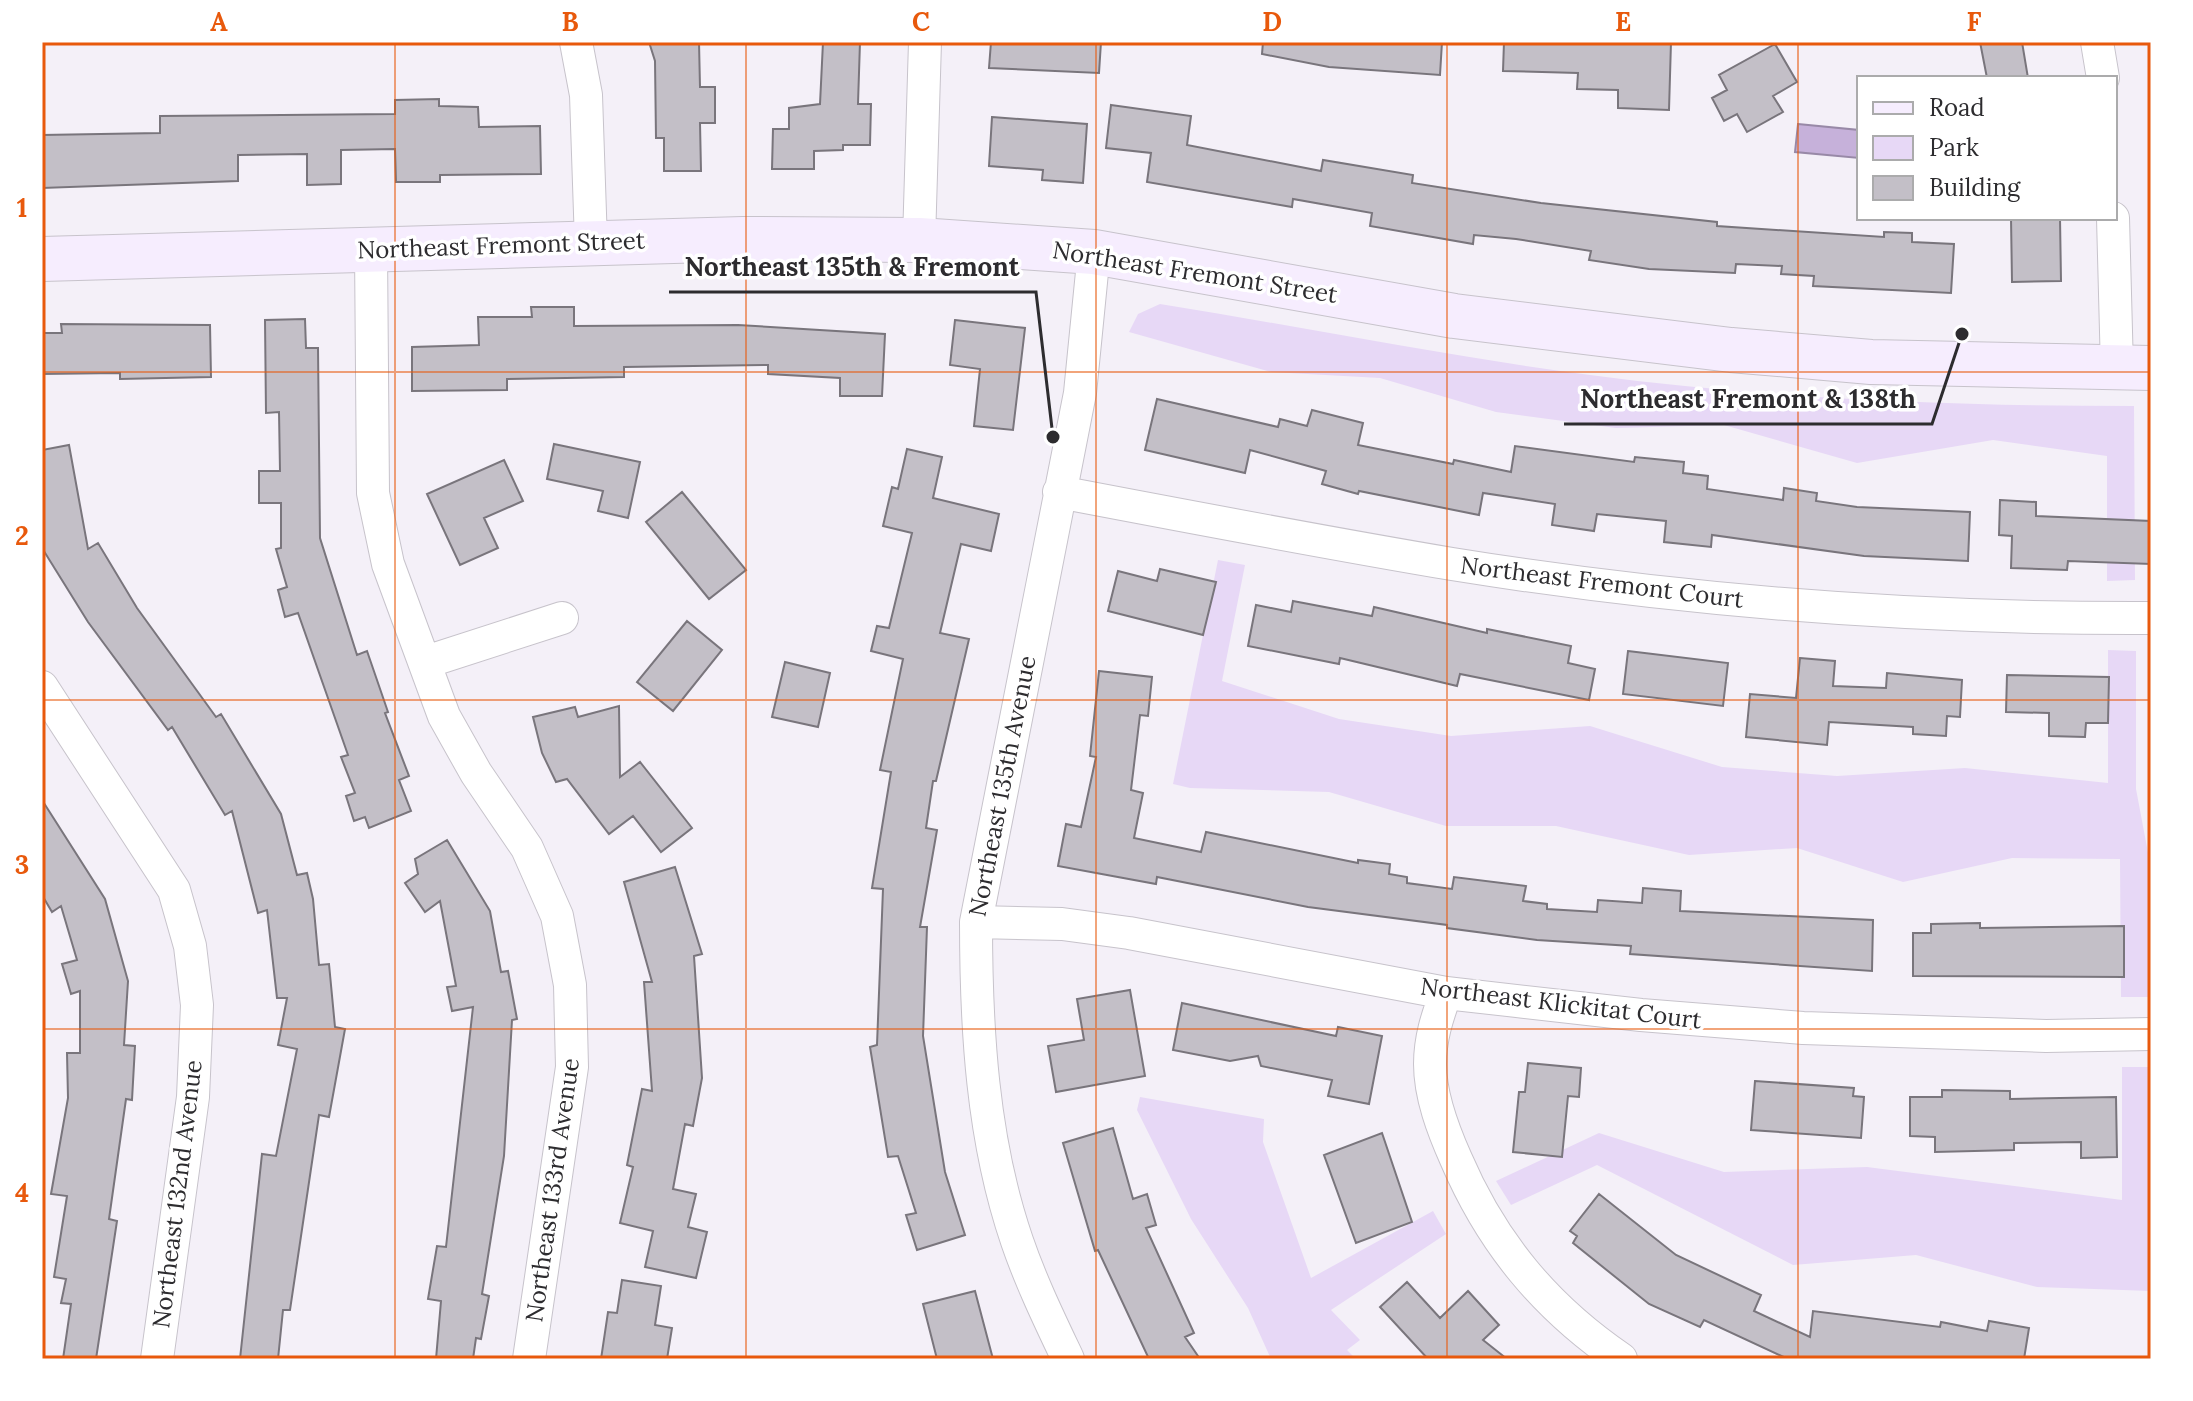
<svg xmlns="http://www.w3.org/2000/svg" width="2193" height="1401" viewBox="0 0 2193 1401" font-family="Lora,serif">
	<rect width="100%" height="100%" fill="#f4f0f8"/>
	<path fill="#e7d8f6" d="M1160,304C1304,327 1446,356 1590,375C1771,399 1952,406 2134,406L2135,580L2107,581V456L1993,440L1857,463L1724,425L1616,428L1496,412L1380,378L1271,372L1129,332L1138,314Z
		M1218,560L1245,565L1222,681L1339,719L1451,736L1590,726L1722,767L1837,776L1965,768L2108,783V650L2136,651V789L2149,858L2150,997H2121L2120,859L2012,858L1903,882L1797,848L1689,855L1556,826H1446L1329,792L1190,788L1173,784Z
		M2122,1067H2150L2151,1291L2037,1287L1916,1255L1793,1265L1597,1165L1511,1205L1496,1181L1599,1133L1724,1172L1867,1167L2122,1200Z
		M1140,1097L1264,1119L1263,1142L1311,1278L1433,1211L1446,1234L1331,1310L1360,1340L1347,1350L1356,1359H1271L1248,1308L1191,1219L1137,1110Z"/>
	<path fill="#c6b1da" stroke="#9889a7" stroke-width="2" d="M1798,124L1859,130V158L1795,152Z"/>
	<path fill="#c3bfc7" stroke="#79757c" stroke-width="2" d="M649,42H699L700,87H715V123H700L701,171H664V138H656L655,61Z
		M823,42H860L858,104H871L870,145H843V150L814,151V169H772L773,129H789V108L820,104Z
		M991,42H1101L1099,73L989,68Z
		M1263,42H1442L1440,75L1329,67L1262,54Z
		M1504,42H1671L1669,110L1618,108V90L1577,89L1578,73L1503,71Z
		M1980,42H2022L2028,78H1987Z
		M1775,44L1797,82L1773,96L1783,112L1747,132L1737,114L1724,121L1712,98L1727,90L1719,75Z
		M439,99V106L478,107L479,127L540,126L541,174L440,175V182H396L395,149L341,150V184L307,185V154L238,155V181L42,188V135L160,133V116L395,114V100Z
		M1111,105L1191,116L1187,145L1321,171L1323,160L1413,175L1412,183L1541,203L1717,222V226L1884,237V232L1912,233V242L1954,244L1951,293L1813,286L1814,276L1781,274L1782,266L1736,264L1735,273L1649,269L1589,260L1591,251L1516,239L1474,235L1473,244L1370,226L1372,213L1293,199L1292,207L1147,182L1151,153L1106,148Z
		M992,117L1087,124L1083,183L1042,180L1043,170L989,166Z
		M2011,218H2060L2061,281L2012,282Z
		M531,307H574V326L738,325L885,334L882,396H840V378L768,374V365L624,367V377L507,379V390L412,391V347L479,345L478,317H532Z
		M305,319L306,348H318L320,538L357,655L367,651L388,712L385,713L409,776L399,780L411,811L369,828L365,817L354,821L346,796L355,793L341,757L348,755L298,613L285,617L278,590L287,587L276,549L281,548V503H259V471H280L279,412L266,413L265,320Z
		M955,320L1025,328L1013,430L974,426L980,369L950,365Z
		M61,324L210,325L211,377L120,379V373L42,374V333H62Z
		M1157,399L1278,427L1280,419L1307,426L1312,410L1363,423L1358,445L1453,464L1454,460L1511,472L1515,446L1634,462L1635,457L1684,462L1683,473L1708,476L1707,489L1783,500L1784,488L1817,493L1816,501L1857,507L1970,512L1968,561L1864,556L1712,535L1711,547L1664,542L1666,521L1597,514L1594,531L1552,525L1555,504L1483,493L1479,515L1359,491L1358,494L1322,484L1326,471L1250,450L1245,473L1145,450Z
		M554,444L640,462L628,518L598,511L603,491L547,479Z
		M69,445L88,549L98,543L137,608L216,717L221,714L281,814L297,875L307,873L313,899L319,965L329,964L335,1027L345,1029L329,1117L319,1115L290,1310H283L278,1359H240L262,1154L276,1156L297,1049L278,1045L287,998H277L267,910L258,913L232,811L225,815L172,727L168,730L88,622L42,548V450Z
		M907,449L942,457L933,498L999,514L991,551L961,544L940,633L969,639L936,781H933L926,828L937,830L920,927H927L923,1036L945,1172L965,1235L917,1250L906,1215L916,1213L898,1156L888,1157L870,1047L877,1045L883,889L872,888L891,772L880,770L903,659L871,651L877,626L889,628L912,533L883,526L892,487L898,489Z
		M504,460L523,501L484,518L498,548L460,565L427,494Z
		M682,492L746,570L709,599L646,522Z
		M2000,500L2036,502V516L2151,521V564L2068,561L2067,570L2011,568L2012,536L1999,535Z
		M1160,569L1216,582L1203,635L1108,611L1118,571L1157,581Z
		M1293,601L1372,616L1374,607L1487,633V629L1571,646L1568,663L1595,669L1589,700L1460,674L1457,686L1340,658L1339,664L1248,646L1256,605L1291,612Z
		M687,621L722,650L673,711L637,682Z
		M1628,651L1728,663L1723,706L1623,694Z
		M1800,658L1835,661L1833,686L1886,688L1887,673L1962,680L1960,717L1947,716L1946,736L1913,734V727L1829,722L1827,745L1746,737L1750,694L1796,698Z
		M785,662L830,673L818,727L772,717Z
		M1099,671L1152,677L1148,716L1140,715L1131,790L1143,793L1134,838L1201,852L1206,832L1358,863V860L1390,864L1389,874L1407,877V883L1452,889L1454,877L1526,886L1523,901L1547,904V909L1597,912L1598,900L1642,903L1643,888L1681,891L1680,911L1873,920L1872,971L1630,954L1631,946L1537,940L1447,928V925L1308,907L1157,877L1156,884L1058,866L1066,824L1081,827L1096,757L1090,756Z
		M2007,675L2109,677L2108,723H2086L2085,737L2049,736V713L2006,712Z
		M619,706L620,777L640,762L692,828L661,852L633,816L609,834L567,779L556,782L542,753L533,717L575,707L578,717Z
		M42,800L105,899L128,981L124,1045L135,1046L132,1100L126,1099L109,1219L117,1221L96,1359H63L71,1304L61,1303L66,1279L54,1277L67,1196L51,1194L68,1098L67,1053H80V991L71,994L62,964L77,960L61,906L52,912L42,895Z
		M447,840L490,911L501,972L508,971L517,1019L512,1020L504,1156L482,1294L489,1296L481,1339L476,1338L473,1359H436L441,1301L428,1299L437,1246L446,1247L473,1007L452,1011L447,987L456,986L440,901L425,912L405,883L418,874L415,859Z
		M675,867L702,954L694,956L702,1078L693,1126L685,1124L673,1189L696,1194L688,1227L707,1232L696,1278L645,1267L653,1231L620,1223L633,1167L627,1165L642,1089L652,1091L644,982H652L624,882Z
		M1980,923V928L2124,926V977L1913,976V933H1931V924Z
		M1130,990L1145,1076L1056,1092L1048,1046L1084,1040L1077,999Z
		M1182,1003L1336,1036L1338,1027L1382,1036L1369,1104L1328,1096L1332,1080L1261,1066L1258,1056L1230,1061L1173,1050Z
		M1528,1063L1581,1068L1579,1097L1568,1096L1562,1157L1513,1152L1519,1092H1525Z
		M1755,1081L1854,1088L1853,1096L1864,1097L1861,1138L1751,1130Z
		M1942,1090L2010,1091V1099L2116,1097L2117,1157L2081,1158V1142L2014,1143V1150L1935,1152V1137L1910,1136V1097H1942Z
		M1113,1128L1133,1199L1147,1194L1156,1225L1146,1228L1194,1333L1185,1337L1200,1359H1149L1098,1250L1095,1251L1063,1143Z
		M1382,1133L1412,1222L1356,1243L1324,1155Z
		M1599,1194L1676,1255L1761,1295L1754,1311L1810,1337L1813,1311L1940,1327L1941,1322L1987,1331L1989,1321L2029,1328L2024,1359H1788L1704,1320L1700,1327L1649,1304L1573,1243L1577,1236L1570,1231Z
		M622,1280L661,1286L655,1325L672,1328L667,1359H601L608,1312L617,1313Z
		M1407,1282L1440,1318L1468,1291L1499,1325L1483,1340L1507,1359H1428L1380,1307Z
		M975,1291L993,1359H937L923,1304Z"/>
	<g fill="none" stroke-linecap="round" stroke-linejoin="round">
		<g stroke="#c7c3cb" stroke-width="34">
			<path id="street" d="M576,42L586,95L591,243
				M2097,42L2103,78
				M2113,218L2117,369
				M919,240L925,42
				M371,249L373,493L388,564L444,716L476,773L527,848L557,916L570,985L572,1067L529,1359
				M1059,492C1190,517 1321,542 1452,564C1682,601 1918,619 2151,618
				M426,662L562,618
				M42,687L174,890L190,946L197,1005L193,1097L157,1359
				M976,922L1062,924L1129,933L1446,993L1641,1015L1803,1028L2046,1036L2151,1034
				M1446,993C1437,1017 1430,1039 1430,1064C1430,1096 1443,1130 1456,1159C1492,1243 1545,1307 1621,1359
				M1068,1359C1050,1321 1031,1282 1017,1241C982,1139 976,1028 976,922L1080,393L1094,252"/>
		</g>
		<g stroke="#c7c3cb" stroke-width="46">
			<path id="secondary" d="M42,259L743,239L919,240L1094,252L1454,316L1731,350L1871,362L2151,368"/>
		</g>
		<use href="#street" stroke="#fff" stroke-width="32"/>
		<use href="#secondary" stroke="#f6edfe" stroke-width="44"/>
	</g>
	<path fill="none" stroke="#e8590c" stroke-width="2" stroke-opacity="0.55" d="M395,42V1359M746,42V1359M1096,42V1359M1447,42V1359M1798,42V1359M42,372H2151M42,700H2151M42,1029H2151"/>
	<g text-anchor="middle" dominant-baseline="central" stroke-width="7" stroke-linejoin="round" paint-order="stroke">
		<g font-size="24" fill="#2d2c2f" stroke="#fff">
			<text transform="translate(501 245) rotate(-2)">Northeast Fremont Street</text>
			<text transform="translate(1195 272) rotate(9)">Northeast Fremont Street</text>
			<text transform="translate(1602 582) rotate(7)">Northeast Fremont Court</text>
			<text transform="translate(1002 786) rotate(-79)">Northeast 135th Avenue</text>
			<text transform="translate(1561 1003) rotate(7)">Northeast Klickitat Court</text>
			<text transform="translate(552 1190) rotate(-82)">Northeast 133rd Avenue</text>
			<text transform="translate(177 1194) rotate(-83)">Northeast 132nd Avenue</text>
		</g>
	</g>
	<path fill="none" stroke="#2d2c2f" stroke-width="3" d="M1053 437L1036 292H669M1962 334L1932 424H1564"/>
	<g fill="#2d2c2f" stroke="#fff" stroke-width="3">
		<circle cx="1053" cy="437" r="8"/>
		<circle cx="1962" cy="334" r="8"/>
	</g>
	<g font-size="26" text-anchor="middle" font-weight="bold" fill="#2d2c2f" stroke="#fff" stroke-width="7" stroke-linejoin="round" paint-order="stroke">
		<text x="852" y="276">Northeast 135th &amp; Fremont</text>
		<text x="1748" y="408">Northeast Fremont &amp; 138th</text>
	</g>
	<rect width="2193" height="1401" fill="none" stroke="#ffffff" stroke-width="88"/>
	<rect x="1857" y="76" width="260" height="144" fill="#ffffff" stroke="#ababac" stroke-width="2"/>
	<rect x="1873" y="102" width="40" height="12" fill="#f6edfe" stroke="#ababac" stroke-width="2"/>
	<text x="1929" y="116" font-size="24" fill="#2d2c2f">Road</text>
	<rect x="1873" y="136" width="40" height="24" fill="#e7d8f6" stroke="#ababac" stroke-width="2"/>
	<text x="1929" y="156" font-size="24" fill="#2d2c2f">Park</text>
	<rect x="1873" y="176" width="40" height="24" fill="#c3bfc7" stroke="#ababac" stroke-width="2"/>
	<text x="1929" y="196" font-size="24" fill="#2d2c2f">Building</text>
	<rect x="44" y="44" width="2105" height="1313" fill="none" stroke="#e8590c" stroke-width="3"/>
	<g font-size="26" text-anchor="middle" font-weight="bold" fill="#e8590c">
		<text x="219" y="31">A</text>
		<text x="570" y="31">B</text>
		<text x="921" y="31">C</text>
		<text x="1272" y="31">D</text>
		<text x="1623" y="31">E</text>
		<text x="1974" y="31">F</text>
		<text x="22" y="217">1</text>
		<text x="22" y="545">2</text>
		<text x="22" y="874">3</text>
		<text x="22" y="1202">4</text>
	</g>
</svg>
